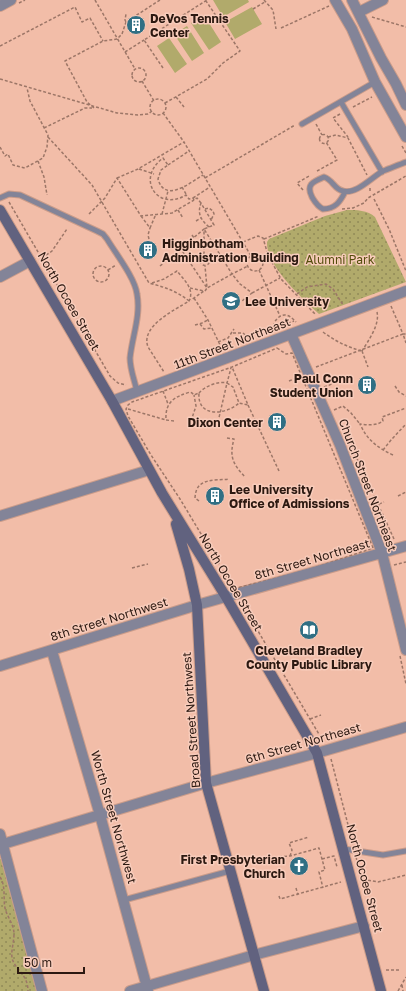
<svg xmlns="http://www.w3.org/2000/svg" width="406" height="991" viewBox="0 0 406 991" font-family="'Golos Text',sans-serif">
	<defs>
		<pattern id="park-dots" width="8" height="8" patternUnits="userSpaceOnUse"><rect width="8" height="8" fill="#b1aa6b"/><path d="M2 2h.1M6 6h.1" fill="none" stroke="#908a57" stroke-width="1.8" stroke-linecap="round"/></pattern>
	</defs>
	<rect width="100%" height="100%" fill="#f2bda8"/>
	<path fill="url(#park-dots)" d="M347,210C356,210 368,210 375,217L406,282L319,314C302,298 266,266 267,242L269,239L325,216Z
		M0,859H1L37,991H0Z"/>
	<path fill="#b1aa6b" d="M213,0H248L249,2L223,17Z
		M252,7L262,24L235,39L225,22Z
		M204,15L221,42L209,50L191,23Z
		M187,26L204,53L192,61L174,34Z
		M169,38L187,64L175,73L157,46Z"/>
	<g fill="none" stroke-linecap="round" stroke-linejoin="round">
		<g stroke="#ca9c8a" stroke-width="7">
			<path id="service" d="M341,102L382,172
				M302,124L375,82
				M345,192C340,202 335,209 323,209C317,206 315,202 312,197C306,185 312,182 324,177C333,180 334,189 343,191C356,195 372,177 383,171C391,168 398,165 406,162
				M0,198L9,194L20,195L97,231L103,234L107,239C116,254 135,278 137,294C141,316 132,337 130,358C130,370 135,381 137,392
				M344,849L383,855L406,851
				M124,900L230,871"/>
		</g>
		<g stroke="#ca9c8a" stroke-width="12">
			<path id="minor" d="M335,0L352,29L375,82L406,137
				M352,0L381,58L396,84L406,105
				M0,6L11,0
				M359,12L383,0
				M0,277L30,261
				M291,334L340,445L382,553L406,650
				M112,401L406,291
				M0,516L149,470
				M52,651L100,815L148,991
				M0,666L197,605L406,546
				M0,834L42,991
				M3,844L206,783L317,753L406,727
				M130,991L254,955L364,926"/>
		</g>
		<g stroke="#ca9c8a" stroke-width="12">
			<path id="secondary" d="M0,210L112,401L162,493L226,597L317,753L381,991
				M176,524L189,569L197,605L206,783L264,991"/>
		</g>
		<path stroke="#9c7667" stroke-width="1.5" stroke-dasharray="3 2" stroke-linecap="butt" d="M95,0L135,69
			M264,0L273,10L276,29
			M19,3L25,0
			M253,9L265,2
			M372,17L406,27
			M126,22L125,20L126,14
			M281,28L329,6
			M0,46L75,7L82,22L90,18L103,41
			M125,52L144,40
			M163,68L144,40L207,0
			M132 75a7 7 0 1 1 14 0a7 7 0 1 1-14 0Z
			M0,79L117,113L138,115L148,114L152,111
			M142,81L154,101
			M176,97L184,107
			M150 107a8 8 0 1 1 16 0a8 8 0 1 1-16 0Z
			M165,103L207,79L223,63L240,51L206,1
			M353,107L372,97
			M94,108L87,102L65,61L103,41L117,39L122,34L126,22L160,0
			M163,113L184,142
			M340,114L333,118L348,137
			M316,124L322,135
			M44,128L85,108H92
			M319.5 139a4.5 4.5 0 1 1 9 0a4.5 4.5 0 1 1-9 0Z
			M48,137L92,185L149,283C164,287 177,291 189,301C175,310 140,326 148,347L164,372
			M328,137L336,135L348,138L367,175
			M402,146L406,153
			M0,147L5,156L8,154L13,165L25,168L43,158L47,147L48,135L30,101L27,88
			M38,161L44,177L47,195
			M168,165L189,151
			M139,169L154,174
			M317,171L337,160L326,142
			M117,178L138,169L184,142L251,256
			M205,178L295,125
			M182,187L186,194
			M370,188V192
			M303,190L297,183L309,176
			M193,198L210,187
			M374,199L389,229L406,271
			M9,202L110,376L118,383L126,385
			M201,203L197,198L194,200L193,198L189,199L186,195C158,212 135,179 163,158L168,165L161,170L158,179C165,204 191,182 203,175
			M205,209L209,208L213,211L214,214L211,220
			M342,209L353,208L364,203L368,198L406,176
			M178,210L183,218
			M89,214L105,198L117,178L141,216L172,213L194,200
			M162,214L168,191
			M141,216L150,228L156,214
			M196,221L201,218
			M209,227C201,220 197,214 201,203L214,225L204,229L232,274L248,266
			M192,235L194,238
			M149,239L148,235L150,228
			M264,239L319,216
			M243,242L258,236L263,238L268,255
			M177,243L207,288L232,274L240,284L252,293L242,301
			M247 263a8 8 0 1 1 16 0a8 8 0 1 1-16 0Z
			M200.5 261a4.5 4.5 0 1 1 9 0a4.5 4.5 0 1 1-9 0Z
			M42,258L52,251L67,229
			M262,259L268,255L281,279L316,315
			M160,266L204,229V257
			M93 274a8 8 0 1 1 16 0a8 8 0 1 1-16 0Z
			M108,270L116,265
			M259,270L280,316
			M152,283L164,279L177,271C184,280 195,289 189,301
			M190,288L204,291L191,300
			M205,291L207,288L205,266
			M252,293L280,278
			M297,294L307,287L326,284L333,289L343,305
			M194,298L208,320L223,351
			M391,306L403,334H406
			M200,324L204,329L212,328
			M195,325L202,323L208,320
			M274,329L294,321
			M274,331V323C281,311 289,314 296,322
			M323,332C335,341 347,347 362,351
			M233,333H243L250,339
			M218,342L228,338L234,329
			M277,348L286,354L292,353L373,548L308,570L237,588L230,582L180,499L151,455L128,416L126,409L128,405L132,402L232,367Z
			M362,351C368,341 380,325 377,312
			M362,351L368,367
			M316,367L403,334L406,343
			M289,381L299,377
			M395,386L399,392L406,396
			M324,387L337,382
			M163,391L168,404
			M199,393C205,386 218,381 227,383L231,368
			M248,405L279,471
			M128,409L166,420
			M334,410L343,406L351,413L360,424
			M174,421L166,420C165,402 174,397 190,392L192,393L194,395L199,393C197,418 226,415 239,403
			M191,421L196,406L194,395
			M218,422L227,383L233,387L239,403L248,405L232,367
			M227,438L234,439C229,457 233,464 245,477
			M353,450L394,539
			M383,450L391,440L406,424
			M393,455C378,448 367,440 360,424C368,425 376,426 383,421L382,417L406,408
			M398,496L406,492
			M199,501L195,498C196,477 214,481 229,479
			M379,504L384,502
			M394,565L406,562
			M132,568L148,564
			M246,601L244,605L245,609L323,741
			M400,656L406,684
			M310,719L321,715
			M331,759L353,844
			M290,856L292,850L289,843L309,837
			M274,857L290,856L319,848L325,870L319,872L323,888
			M356,857L362,879
			M322,859L334,856L337,867
			M0,877C6,886 3,898 5,908C7,917 14,924 14,934C14,942 11,950 12,958C15,970 28,974 28,991
			M363,880H367L378,882L406,875
			M296,888L298,895
			M279,896L280,899L341,882
			M386,970H401
			M402,985L403,991
			M398,991L406,977"/>
		<use href="#service" stroke="#838498" stroke-width="5"/>
		<use href="#minor" stroke="#838498" stroke-width="10"/>
		<use href="#secondary" stroke="#61627f" stroke-width="10"/>
	</g>
	<defs>
		<g id="building-disc" transform="scale(1)"><circle r="9.5" fill="#306f84" stroke="#f8ccbb"/><path d="M-4-6H4V6H1V3H-1V6H-4ZM-2.5-4.3h1.7v1.8h-1.7ZM.8-4.3h1.7v1.8H.8ZM-2.5-1h1.7V.8h-1.7ZM.8-1h1.7V.8H.8Z" fill="#fff"/></g>
		<g id="university-disc" transform="scale(1)"><circle r="9.5" fill="#306f84" stroke="#f8ccbb"/><path d="M0-5L7-2L0 1L-7-2ZM-4 1L0 2.5L4 1V4Q0 6-4 4Z" fill="#fff"/></g>
		<g id="library-disc" transform="scale(1)"><circle r="9.5" fill="#306f84" stroke="#f8ccbb"/><path d="M-6-4Q-3-5.5-.7-3.5V5Q-3 3-6 4ZM6-4Q3-5.5 .7-3.5V5Q3 3 6 4Z" fill="#fff"/></g>
		<g id="church-disc" transform="scale(1)"><circle r="9.5" fill="#306f84" stroke="#f8ccbb"/><path d="M-1.2-6h2.4v3.5h3.3v2.4h-3.3V6h-2.4V-.1h-3.3v-2.4h3.3Z" fill="#fff"/></g>
	</defs>
	<g fill-rule="evenodd">
		<use href="#building-disc" x="136" y="25"/>
		<use href="#building-disc" x="148" y="250"/>
		<use href="#university-disc" x="231" y="301"/>
		<use href="#building-disc" x="367" y="385"/>
		<use href="#building-disc" x="277" y="422"/>
		<use href="#building-disc" x="215" y="496"/>
		<use href="#library-disc" x="309" y="630"/>
		<use href="#church-disc" x="299" y="866"/>
	</g>
	<g text-anchor="middle" dominant-baseline="central" stroke-width="3" stroke-linejoin="round" paint-order="stroke">
		<g font-size="12" font-weight="bold" fill="#2c1911" stroke="#f8ccbb" text-anchor="start">
			<text x="150" y="18">DeVos Tennis<tspan x="150" dy="14">Center</tspan></text>
			<text x="162" y="243">Higginbotham<tspan x="162" dy="14">Administration Building</tspan></text>
			<text x="245" y="301">Lee University</text>
			<text x="353" y="378" text-anchor="end">Paul Conn<tspan x="353" dy="14">Student Union</tspan></text>
			<text x="263" y="422" text-anchor="end">Dixon Center</text>
			<text x="229" y="489">Lee University<tspan x="229" dy="14">Office of Admissions</tspan></text>
			<text x="309" y="650" text-anchor="middle">Cleveland Bradley<tspan x="309" dy="14">County Public Library</tspan></text>
			<text x="285" y="859" text-anchor="end">First Presbyterian<tspan x="285" dy="14">Church</tspan></text>
		</g>
		<g font-size="12" fill="#544d0c" stroke="#f8ccbb">
			<text x="340" y="259">Alumni Park</text>
		</g>
		<g font-size="12" fill="#2c1911" stroke="#f8ccbb">
			<text transform="translate(69 301) rotate(60)">North Ocoee Street</text>
			<text transform="translate(232 343) rotate(-21)">11th Street Northeast</text>
			<text transform="translate(368 485) rotate(69)">Church Street Northeast</text>
			<text transform="translate(312 559) rotate(-16)">8th Street Northeast</text>
			<text transform="translate(231 582) rotate(59)">North Ocoee Street</text>
			<text transform="translate(109 619) rotate(-17)">8th Street Northwest</text>
			<text transform="translate(191 720) rotate(-94)">Broad Street Northwest</text>
			<text transform="translate(303 743) rotate(-16)">6th Street Northeast</text>
			<text transform="translate(114 817) rotate(74)">Worth Street Northwest</text>
			<text transform="translate(365 878) rotate(75)">North Ocoee Street</text>
		</g>
	</g>
	<path d="M18 967v6h66v-6" fill="none" stroke="#2c1911" stroke-width="2"/>
	<text x="24" y="967" font-size="12" fill="#2c1911" stroke="#f8ccbb" stroke-width="3" paint-order="stroke">50 m</text>
</svg>
